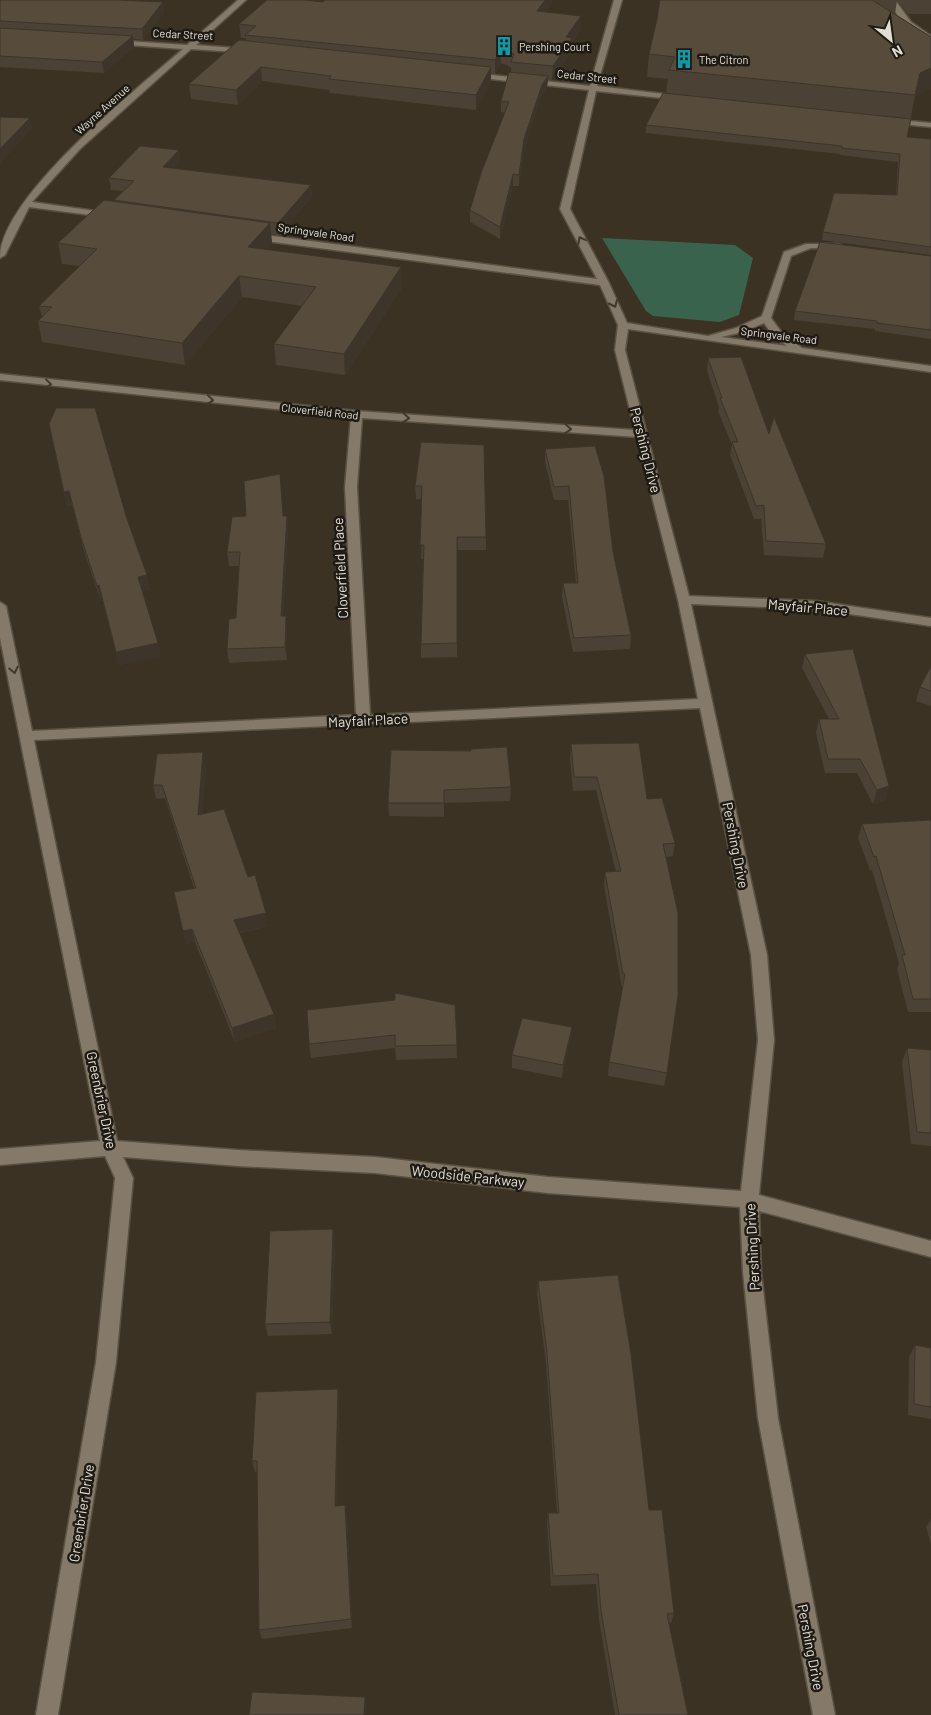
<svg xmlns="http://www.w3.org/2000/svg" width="931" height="1715" viewBox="0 0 931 1715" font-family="Barlow,sans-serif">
	<rect width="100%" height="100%" fill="#3c3223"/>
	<path fill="#3a634e" d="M602,238L735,245L753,258L739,315L720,322L653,316L646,311Z"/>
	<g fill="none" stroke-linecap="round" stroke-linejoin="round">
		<g stroke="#595143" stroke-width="3">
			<path id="minor" d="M238,0H246L196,45L249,49H252V53L191,49L80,149L32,202L110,213L113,214V218L29,207L5,255L0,258C0,197 137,89 183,49L114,44L110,42L111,40L187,45Z
				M614,0H622L597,86L681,96L685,98L681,100L596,91L570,209L609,283L627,323L708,336L736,328L762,316L784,252L806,244H838L841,245V249L811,248L791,256L771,318L782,333L802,348L931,366V372L628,329L625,350L689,596L816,601L931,618V626L816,609L691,604L767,955L774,1040L759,1195L931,1241V1257L759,1211L761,1272L778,1418L835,1715H813L758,1418L743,1272L740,1207L548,1193L375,1173L238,1166L123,1157L133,1178L116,1362L58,1715H36L96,1362L115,1178L105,1156L0,1165V1149L100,1141L0,638V602L6,606L32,731L356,715L345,487L351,417L0,380V374L357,411L635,430L615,350L618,325L600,285L251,239L246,236L251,233L597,279L560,209L589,90L473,77L469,75L473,73L590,86ZM764,323L774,337L787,346L721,337L743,332ZM362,418L637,437L678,600L698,699L370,715L357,487ZM700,708L751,955L758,1040L741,1191L548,1177L375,1157L238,1150L117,1141L34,740Z
				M887,0H895L911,22L931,36V41L905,26Z
				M887,119L931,123V127L890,123L886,121Z"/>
		</g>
		<use href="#minor" fill="#857a69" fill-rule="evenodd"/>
	</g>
	<path fill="#4b4134" d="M0,0L163,2L164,12L143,40L133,39L134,47L104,73L0,67Z
		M325,0H552V3L546,12L581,29L572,41L571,52L552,80H548L547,87L541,96L524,151L519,186H513L500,239L470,222V210L505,113L501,112V101L511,72V67L501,63L495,74H491V81L476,110L330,93L329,90L262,81L238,105L191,99L189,84L246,41V38H241L239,24L323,2Z
		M660,0H931V14H908L897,0L895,14L931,37V88L915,96L907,137L931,139V255L822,240L823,232L896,195L898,162L840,155V154L646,133V125L666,93L668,79L647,77L649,54L657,19Z
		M179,150L180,162L174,168L311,185L312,197L279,235L271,234L272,243L266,250L402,288L345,375L276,365L274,344L302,306L242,297L185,365L42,342L38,321L42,317L39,306L80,266L62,264L58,243L114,201V200L123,191L111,190L109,178Z
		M931,256V339L875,331V329L794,320L795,311Z
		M708,358L769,434L826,544L823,558L764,555L761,519H754L730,455L732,445L718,411L719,407L707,371Z
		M49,424L127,519L150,589L142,591L161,657L119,665L102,599H100L84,551L72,505L67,506Z
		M421,442L486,537V550H457V657L421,658V644L423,559H421L422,499H416L415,486Z
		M545,449L613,552L631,635L630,649L573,652L562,597L563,583H576L568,500H554L545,462Z
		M283,516H287L288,529L283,616L287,630V660L229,663L227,649L236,618L239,566H229L227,552Z
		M805,654L889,786L885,800L873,804L857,773H825L816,733L819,719H829L802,668Z
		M931,666V706L916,701L920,687Z
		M571,744L647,799L675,843L673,856L666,857L667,1073L664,1086L608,1076L609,1062L623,988H622L604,886L605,872H616L596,790L573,791L570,758Z
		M391,750L511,787L510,801L444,803V817L389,816L388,803Z
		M206,766L202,814L248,877L268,926L239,933L274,1014L276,1028L235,1042L195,942L186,944L174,892L194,888L165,798L156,799L153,785Z
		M931,820V1012H908L897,969L899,963L872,870H870L858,838L862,824Z
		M455,1005L457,1058L396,1060L395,1048L311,1058L309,1044Z
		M572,1027L570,1041L562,1078L512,1068V1055Z
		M907,1048L931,1050V1146L911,1144L902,1062Z
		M333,1229L335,1241L332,1334L268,1336L265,1324Z
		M538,1281L649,1510L674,1613L671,1623H669L688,1715H615L599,1620L596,1584L551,1586L547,1523L548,1513H557L546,1364L537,1293Z
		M915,1345L931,1348V1419L908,1415L909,1357Z
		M338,1389L339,1400L337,1506L345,1505L347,1516L352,1628L262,1639L259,1630L257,1471L255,1472L252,1461Z
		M931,1519V1544L926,1527Z"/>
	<path fill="#3d352a" d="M545,0H552V3L536,25L537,11Z
		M163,2L164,12L143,40L142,29Z
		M581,16V29L572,41L571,52L552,80L553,66L566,37Z
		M133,36L134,47L104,73L102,62Z
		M501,49V63L495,74V60Z
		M261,67L262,81L238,105L236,90Z
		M491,67V81L476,110V95Z
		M931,68V88L915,96L920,73Z
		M548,76L547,87L541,96L524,151L519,186V175L524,139L542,85Z
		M30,118L32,129L0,164V149Z
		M179,150L180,162L165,179L163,167Z
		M513,174V186L500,239V227Z
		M311,185L312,197L279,235L278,223Z
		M270,223L272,243L250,268L248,247Z
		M401,267L402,288L345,375L344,354Z
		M239,276L242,297L185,365L182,343Z
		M69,491L72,505L67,506L64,492Z
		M287,516L288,529L282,630L281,616Z
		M147,575L150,589L140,591L138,577Z
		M99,585L102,599H100L97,586Z
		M286,616L287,630V660L285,647Z
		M158,643L161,657L119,665L116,652Z
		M203,752L206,766L201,829L198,815Z
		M889,786L885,800L873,804L877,790Z
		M266,913L268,926L236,933L234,920Z
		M192,929L195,942L186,944L183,931Z
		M274,1014L276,1028L235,1042L232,1028Z
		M572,1027L570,1041L562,1078L563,1065Z
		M333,1229L335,1241L332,1334L330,1322Z
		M338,1389L339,1400L337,1517L335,1506Z
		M345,1505L347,1516L352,1628L351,1619Z
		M365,1697L367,1705L366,1715H364Z"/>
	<path fill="#574c3c" stroke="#3d352a" d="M0,0H117L163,2L142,29L0,21Z
		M267,0H304L323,2L325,0H545L537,11L581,16L566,37L572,38L553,66L511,62L514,54L501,49L495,60L245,35L256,26L239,24Z
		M660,0H872L931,37V68L920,73L915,95L669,70L675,57L649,54L657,19Z
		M0,28L133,36L102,62L0,56Z
		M239,40L491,67L476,95L329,79L331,76L261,67L236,90L189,84Z
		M509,72L548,76L542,85L524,139L519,175L513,174L500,227L470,210L481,173L509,102L501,101Z
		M663,93L911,119L907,137L931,139V247L823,232L834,193L897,195L900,154L842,148V146L646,125Z
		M0,117L30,118L0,149Z
		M140,146L179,150L163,167L311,185L278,223L114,200L134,181L109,178Z
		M104,200L270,223L248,247L401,267L344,354L274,344L316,287L239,276L182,343L38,321L52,307L39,306L97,249L58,243Z
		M820,242L931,256V330L877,323V321L795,311Z
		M741,357L769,434L774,417L826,544L766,541L764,505L756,506L732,442H738L720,398H722L708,358Z
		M56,408H95L127,519L147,575L138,577L158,643L116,652L99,585L97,586L81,537L69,491L64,492L49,424Z
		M421,442L484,445L486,537H457V643L421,644L424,545H420L422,486H415Z
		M595,446L604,476L613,552L631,635L574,638L563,583H578L569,486L554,487L545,449Z
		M280,474L283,516H287L281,616H286L285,647L227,649L229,619L236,618L240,552H227L232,517L246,516L244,481Z
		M853,649L889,786L877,790L860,759H828L819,719H839L805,654Z
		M931,666V691L920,687Z
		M639,743L647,799L662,798L675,843L663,844L678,913V995L667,1073L609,1062L625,974H623L605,872L621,871L597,777H574L571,744Z
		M507,747L511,787L444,790V803H388L391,750L471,751V749Z
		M203,752L198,815L224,809L248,877L255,875L266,913L234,920L274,1014L232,1028L192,929L183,931L174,892L196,888L162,785H153L157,754Z
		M931,820V999H913L902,955H905L876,856L874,857L862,824Z
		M395,993L455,1005L457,1045L395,1046V1035L309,1044L307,1010L395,1000Z
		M522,1018L572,1027L563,1065L512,1055Z
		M907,1048L931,1050V1133L917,1132Z
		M333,1229L330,1322L265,1324L270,1231Z
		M618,1275L631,1354L649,1510H662L674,1613L667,1614L688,1715H619L601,1611L598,1574L553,1576L548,1513H559L547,1353L538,1281Z
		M915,1345L931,1348V1407L914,1404Z
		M338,1389L335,1506L345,1505L351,1619L259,1630L257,1461H252L256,1392Z
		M252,1692L365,1697L364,1715H249Z"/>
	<defs><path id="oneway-chevron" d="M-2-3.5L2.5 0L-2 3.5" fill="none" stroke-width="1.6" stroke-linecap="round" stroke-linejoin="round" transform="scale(1.25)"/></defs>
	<g stroke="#3e382e">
		<use href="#oneway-chevron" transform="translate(581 240) rotate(-118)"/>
		<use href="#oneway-chevron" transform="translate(614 304) rotate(66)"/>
		<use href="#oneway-chevron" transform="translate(48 384) rotate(7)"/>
		<use href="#oneway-chevron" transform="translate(210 400) rotate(6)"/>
		<use href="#oneway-chevron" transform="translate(406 418) rotate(4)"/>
		<use href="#oneway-chevron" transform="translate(568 429) rotate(4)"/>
		<use href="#oneway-chevron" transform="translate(14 670) rotate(78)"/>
	</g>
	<defs>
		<g id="building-bare" transform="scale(1.5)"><path d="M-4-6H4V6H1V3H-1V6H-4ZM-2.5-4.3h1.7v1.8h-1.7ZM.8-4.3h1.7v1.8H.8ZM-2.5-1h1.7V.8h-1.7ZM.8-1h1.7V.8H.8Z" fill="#0f9aa8" stroke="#1f1b14" stroke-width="2.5" paint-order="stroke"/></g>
	</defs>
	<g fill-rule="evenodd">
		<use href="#building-bare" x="504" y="46"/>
		<use href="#building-bare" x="684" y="59"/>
	</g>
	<g text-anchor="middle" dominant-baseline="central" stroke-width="5" stroke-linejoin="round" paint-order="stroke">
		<g font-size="11" fill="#e3ddd4" stroke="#1f1b14">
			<text transform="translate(183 34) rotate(3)">Cedar Street</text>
			<text transform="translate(587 76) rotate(6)">Cedar Street</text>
			<text transform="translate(102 109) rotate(-42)">Wayne Avenue</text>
			<text transform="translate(316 232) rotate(8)">Springvale Road</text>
			<text transform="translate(779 335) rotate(7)">Springvale Road</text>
			<text transform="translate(320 411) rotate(6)">Cloverfield Road</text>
		</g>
		<g font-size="11" fill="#e3ddd4" stroke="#1f1b14" text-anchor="start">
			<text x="519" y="46">Pershing Court</text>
			<text x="699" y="59">The Citron</text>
		</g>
		<g font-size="14" fill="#e3ddd4" stroke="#1f1b14">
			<text transform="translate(646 450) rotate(76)">Pershing Drive</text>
			<text transform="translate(340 568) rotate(-93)">Cloverfield Place</text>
			<text transform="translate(808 607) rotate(5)">Mayfair Place</text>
			<text transform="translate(368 720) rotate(-3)">Mayfair Place</text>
			<text transform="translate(736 845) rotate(79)">Pershing Drive</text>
			<text transform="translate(102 1100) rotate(78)">Greenbrier Drive</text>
			<text transform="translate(468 1176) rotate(6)">Woodside Parkway</text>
			<text transform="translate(752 1247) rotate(-93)">Pershing Drive</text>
			<text transform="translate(81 1513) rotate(-81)">Greenbrier Drive</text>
			<text transform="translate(811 1647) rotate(79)">Pershing Drive</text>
		</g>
	</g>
	<g transform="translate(891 40) rotate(151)" stroke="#1f1b14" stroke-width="4" paint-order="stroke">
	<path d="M0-4L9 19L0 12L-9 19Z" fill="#e3ddd4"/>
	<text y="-8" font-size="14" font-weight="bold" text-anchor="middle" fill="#e3ddd4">N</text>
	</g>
</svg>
